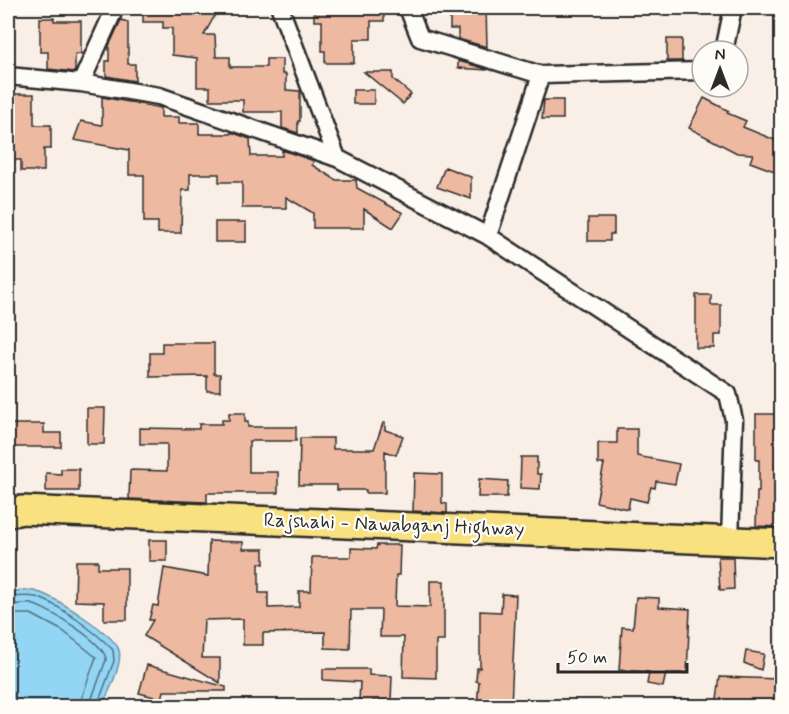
<svg xmlns="http://www.w3.org/2000/svg" width="789" height="714" viewBox="0 0 789 714" font-family="Mynerve,sans-serif">
	<rect width="100%" height="100%" fill="#faefe6"/>
	<filter id="ink" filterUnits="userSpaceOnUse"><feTurbulence type="fractalNoise" baseFrequency=".0167" numOctaves="2"/><feDisplacementMap in="SourceGraphic" scale="12" xChannelSelector="R" yChannelSelector="G"/><feConvolveMatrix kernelMatrix="1 2 1 2 8 2 1 2 1" color-interpolation-filters="sRGB"/></filter>
	<g filter="url(#ink)">
		<path fill="#92d5f4" stroke="#6991a4" stroke-width="1.5" d="M24,590C28,590 33,590 37,592C54,596 114,634 119,650C123,663 108,694 102,706H8V592Z"/>
		<g fill="none" stroke-linecap="round" stroke-linejoin="round">
			<path stroke="#546f7b" stroke-width="1.5" d="M8,597C17,597 26,595 36,597C59,604 97,633 113,650L114,661L97,706
				M8,605C16,605 23,603 31,604C48,608 106,643 106,660L89,706
				M8,614H31L63,631L96,657L82,697L80,706"/>
		</g>
		<path fill="#eeb9a1" stroke="#2b2b2b" stroke-width="1.5" d="M143,8H219L204,35H215L216,57H230V67H266V59H282V74H286V90L300,91V121H298V133L282,128V112H243V100H210V87H197V58L172,55V28H163V22H143Z
			M314,8H384V21H371V39H354V63H325V51H322V21H314Z
			M450,8H486L487,47L458,39V29H450Z
			M40,18H54V21H81V54H75V72L48,69V52H40Z
			M121,20L128,22V64H135V81L106,76V61H109V46Z
			M667,39H682V61H667Z
			M458,61L487,69V70L458,68Z
			M364,72H393V79L411,94L403,104Z
			M353,90H374V104H353Z
			M8,94H34V125H51V149H44V171H21V160H8Z
			M102,97L161,108V117H179V123H199V134H231V132L250,139L251,156H282V150L314,161L312,165L336,180H356L357,188L403,213L393,228L364,209V228H313V213L286,197V208H242V182H219V174H190V190H182L181,233H158V222H144V175H129V150L74,140L81,121L102,125Z
			M704,98L729,111L727,113L746,121L743,127L782,143V174L750,162L753,154L737,153L689,128Z
			M544,100H563V119H542Z
			M445,167L471,177V199L437,187Z
			M588,218H614V234H610V241H588Z
			M215,222H246V242H215Z
			M696,295H711V305H721V335H714V348H696Z
			M162,343H214V374H220V391H207V376L150,377V353H162Z
			M87,408H105L104,444H87Z
			M229,413H245V422H248V427H296V441H249V472H278V493H207V502L129,499L130,470L167,471V444H140V428L199,429V424H222V420H229Z
			M756,414H782V527L756,526L757,492H759V460H756Z
			M383,423H385V430L403,436L396,455L385,451V493H366V490H337V485H299L300,438H333V449H374Z
			M8,424H44V433H61V447H8Z
			M617,429H637V456L679,464L675,484L656,481L655,488L651,487L647,502L630,498L628,509L596,502L604,464H598V443H617Z
			M521,457H537V474H541L540,489L520,488Z
			M61,469H79V491H46V473L61,474Z
			M414,473L442,474V503L447,504V513L413,511Z
			M479,479L508,481L507,497H478Z
			M149,540H167V561H149Z
			M209,541L243,542V549H264V564L259,563V593H268V608L299,607V591H311L312,557H351V548L376,549L377,545H400L399,575H396L395,606L430,607V581H444V641H436V678L403,677L404,637H380L381,610H351L350,649L325,648V632L263,633V645H243V619L204,620L202,658H220V683L144,636L153,620H149L153,605L158,606L164,568L208,576Z
			M718,557H733L734,589L720,590Z
			M76,561H98V568H127V620H104V602L75,601Z
			M502,594L516,595L511,706H477L479,682L476,681L477,668H480V611L501,612Z
			M636,597L659,598V607L690,609L687,673H666L663,687L647,684L649,672L619,670L622,627L633,628Z
			M746,651L764,654L761,670L744,663Z
			M147,665L226,687V691H164L162,699L139,693Z
			M323,669H369V675L392,676L391,701H373V703H359L360,682L323,680Z
			M720,677L782,679V706H716Z"/>
		<g fill="none" stroke-linecap="round" stroke-linejoin="round">
			<g stroke="#2b2b2b" stroke-width="21">
				<path id="minor" d="M280,8L337,158
					M408,8L420,38L541,75
					M724,51L733,8
					M8,76L81,83L159,96L337,158L488,236L728,394L734,420L730,540
					M81,83L115,8
					M488,236L541,75L702,71"/>
			</g>
			<g stroke="#2b2b2b" stroke-width="32">
				<path id="trunk" d="M8,513L22,510L782,543"/>
			</g>
			<use href="#minor" stroke="#fdfcf7" stroke-width="16"/>
			<use href="#trunk" stroke="#fae180" stroke-width="27"/>
		</g>
	</g>
	<g text-anchor="middle" dominant-baseline="central" stroke-width="4.5" stroke-linejoin="round" paint-order="stroke">
		<g font-size="20" fill="#2b2b2b" stroke="#fdfcf7">
			<text transform="translate(394 525) rotate(2)">Rajshahi - Nawabganj Highway</text>
		</g>
	</g>
	<rect width="789" height="714" fill="none" stroke="#fdfcf7" stroke-width="30"/>
	<rect x="15" y="15" width="759" height="684" fill="none" stroke="#2b2b2b" stroke-width="2" filter="url(#ink)"/>
	<g transform="translate(720 69)"><circle r="28" fill="#fdfcf7" stroke="#a9a8a5" stroke-width="1.5"/>
	<path d="M0-4.5L10 22L0 15L-10 22Z" fill="#2b2b2b"/>
	<text y="-9" font-size="16" font-weight="bold" text-anchor="middle" fill="#2b2b2b">N</text>
	</g>
	<path d="M558 663v9h129v-9" fill="none" stroke="#2b2b2b" stroke-width="3"/>
	<text x="567" y="663" font-size="18" fill="#2b2b2b" stroke="#fdfcf7" stroke-width="4.5" paint-order="stroke">50 m</text>
</svg>
